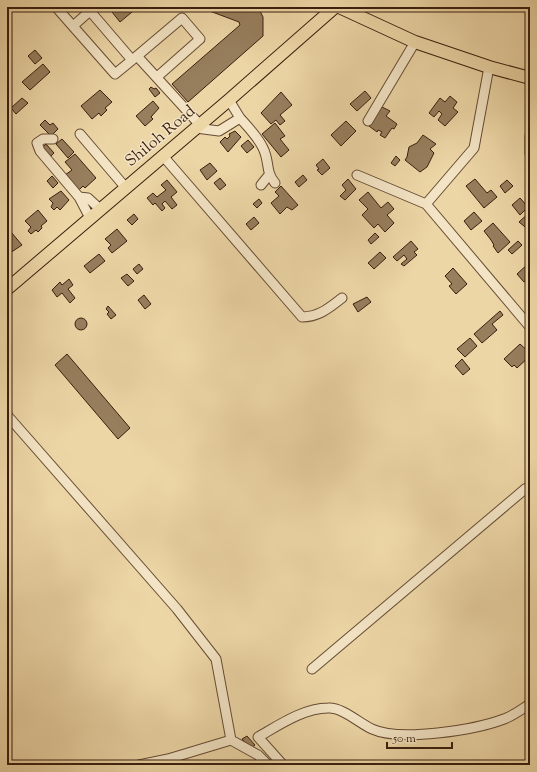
<svg xmlns="http://www.w3.org/2000/svg" width="537" height="772" viewBox="0 0 537 772" font-family="'Sorts Mill Goudy',serif">
	<rect width="100%" height="100%" fill="#edd6a6"/>
	<filter id="stains"><feTurbulence type="fractalNoise" baseFrequency=".005" numOctaves="4"/><feColorMatrix values="0 0 0 0 .2 0 0 0 0 .09 0 0 0 0 .02 0 0 0 .5 -.17"/></filter>
	<radialGradient id="worn" r=".72"><stop offset=".6" stop-color="#630" stop-opacity="0"/><stop offset="1" stop-color="#630" stop-opacity=".3"/></radialGradient>
	<path fill="#977e5d" stroke="#391e0e" d="M108,7H138L120,22Z
		M199,7H258L263,17V36L188,102L172,84L240,25L239,22Z
		M35,50L42,58L35,64L28,56Z
		M43,64L50,72L30,90L22,82Z
		M151,87L154,89L156,88L160,93L155,97L149,89Z
		M100,90L112,102L105,108L107,110L101,116L99,113L92,119L81,106Z
		M365,91L371,98L357,111L350,104Z
		M281,92L292,105L280,115L285,121L280,125L276,120L271,124L261,113Z
		M450,96L457,102L453,108L458,112L445,126L438,120L442,114L439,111L434,117L429,113L440,98L445,102Z
		M22,98L28,103L16,114L11,108Z
		M153,101L159,108L151,117L153,119L145,126L136,116Z
		M382,107L390,111L386,116L397,124L394,129L392,128L385,138L380,135L382,132L378,130L377,132L369,126Z
		M45,120L50,125L53,123L58,129L51,136L40,125Z
		M346,121L356,131L341,146L331,135Z
		M275,123L285,136L280,139L289,150L281,157L262,134Z
		M235,131L241,137L228,152L220,142L225,137L227,139L230,136L229,134Z
		M423,135L436,144L430,149L434,153L427,167L420,172L405,160L407,157L409,147L417,143Z
		M62,139L74,152L68,158L56,144Z
		M248,140L254,147L247,153L241,146Z
		M46,144L54,153L50,157L42,148Z
		M75,154L96,178L85,188L83,186L79,190L65,175L72,170L65,162Z
		M396,156L400,160L395,166L391,163Z
		M323,159L330,168L322,175L317,170L319,169L316,165Z
		M210,163L217,171L207,180L200,170Z
		M303,175L307,180L299,187L295,182Z
		M52,176L58,183L53,188L47,181Z
		M220,178L226,185L220,190L214,183Z
		M348,179L356,189L345,200L340,196L346,190L342,185Z
		M475,179L487,193L491,190L497,197L484,208L466,186Z
		M167,180L177,192L171,197L177,205L172,209L165,201L162,204L165,208L162,211L155,203L153,205L147,198L153,193L157,197L166,190L161,185Z
		M507,180L513,186L505,193L500,186Z
		M281,186L298,205L292,210L287,207L280,214L271,203L279,196L275,192Z
		M61,191L69,200L60,210L57,207L54,210L51,207L53,203L49,199Z
		M368,192L381,208L388,202L394,209L387,215L394,223L385,232L378,224L374,228L362,215L368,209L359,200Z
		M520,198L528,207L520,215L512,205Z
		M259,199L262,203L257,208L253,204Z
		M38,210L47,221L41,226L42,228L38,232L36,230L31,234L28,231L31,227L25,221Z
		M474,212L482,221L471,230L464,221Z
		M530,212V231L519,222Z
		M134,214L138,219L132,225L127,220Z
		M254,217L259,223L251,230L246,224Z
		M493,223L510,242L498,253L493,246L494,245L491,240L484,231Z
		M117,229L127,241L112,253L108,248L111,245L105,239Z
		M11,232L22,245L7,255V235Z
		M375,233L379,237L371,244L368,240Z
		M411,241L418,249L414,252L417,255L404,266L401,264L407,259L404,255L397,261L393,257Z
		M518,241L522,245L512,254L508,250Z
		M380,252L386,258L374,269L368,263Z
		M99,254L105,261L90,273L84,266Z
		M530,262V278L524,282L517,274Z
		M139,264L143,269L137,274L133,269Z
		M453,268L467,284L456,294L449,286L452,284L445,276Z
		M127,274L134,281L128,286L121,278Z
		M69,279L73,285L68,289L75,298L70,303L62,293L57,297L52,290L60,282L62,285Z
		M144,295L151,304L145,309L138,300Z
		M367,297L371,302L358,312L353,304Z
		M108,306L116,315L111,319L107,314L109,312L106,309Z
		M500,311L503,315L492,324L497,330L482,343L474,334Z
		M75 324a6 6 0 1 1 12 0a6 6 0 1 1-12 0Z
		M470,338L477,346L465,357L457,349Z
		M520,344L530,353V356L517,368L514,365L512,367L504,359Z
		M67,354L130,428L118,439L55,365Z
		M462,359L470,369L463,375L455,366Z
		M247,736L255,745L251,748L242,739Z"/>
	<g fill="none" stroke-linecap="round" stroke-linejoin="round">
		<g stroke="#664c34" stroke-width="11">
			<path id="minor" d="M56,7L115,74L137,56L200,125
				M73,26L90,11L132,60
				M137,56L182,18L200,39L157,77
				M229,100L240,118
				M368,121L415,42
				M196,128L219,131L240,118C248,127 258,137 263,148C270,162 265,171 275,183
				M80,134L126,188
				M530,136V154
				M53,139H43L37,143L40,151L79,197L90,218
				M163,156L302,317C319,317 329,308 342,298
				M357,175L426,204L530,327
				M261,185L269,175
				M79,197L88,198L100,209
				M426,204L474,148L489,67
				M7,415L177,609L216,659L231,740
				M312,669L525,489L530,493
				M139,765L168,759L231,740L258,755L268,765
				M283,765L258,737C279,725 304,708 328,708C342,707 359,723 372,729C400,742 475,730 504,719C513,716 522,709 530,704"/>
		</g>
		<g stroke="#391e0e" stroke-width="14">
			<path id="major" d="M339,7L415,42L489,67L530,78
				M7,289L229,100L335,7"/>
		</g>
		<use href="#minor" stroke="#f3e4c5" stroke-width="9"/>
		<use href="#major" stroke="#edd6a6" stroke-width="12"/>
	</g>
	<g text-anchor="middle" dominant-baseline="central" stroke-width="3" stroke-linejoin="round" paint-order="stroke">
		<g font-size="16" fill="#391e0e" stroke="#f3e4c5">
			<text transform="translate(161 137) rotate(-40)">Shiloh Road</text>
		</g>
	</g>
	<rect width="537" height="772" fill="none" stroke="#edd6a6" stroke-width="24"/>
	<rect x="8" y="8" width="521" height="756" fill="none" stroke="#391e0e" stroke-width="2"/>
	<rect x="12" y="12" width="513" height="748" fill="none" stroke="#391e0e"/>
	<path d="M387 742v6h65v-6" fill="none" stroke="#391e0e" stroke-width="2"/>
	<text x="393" y="742" font-size="12" fill="#391e0e" stroke="#f3e4c5" stroke-width="3" paint-order="stroke">50 m</text>
	<rect width="100%" height="100%" filter="url(#stains)"/>
	<rect width="100%" height="100%" fill="url(#worn)"/>
</svg>
